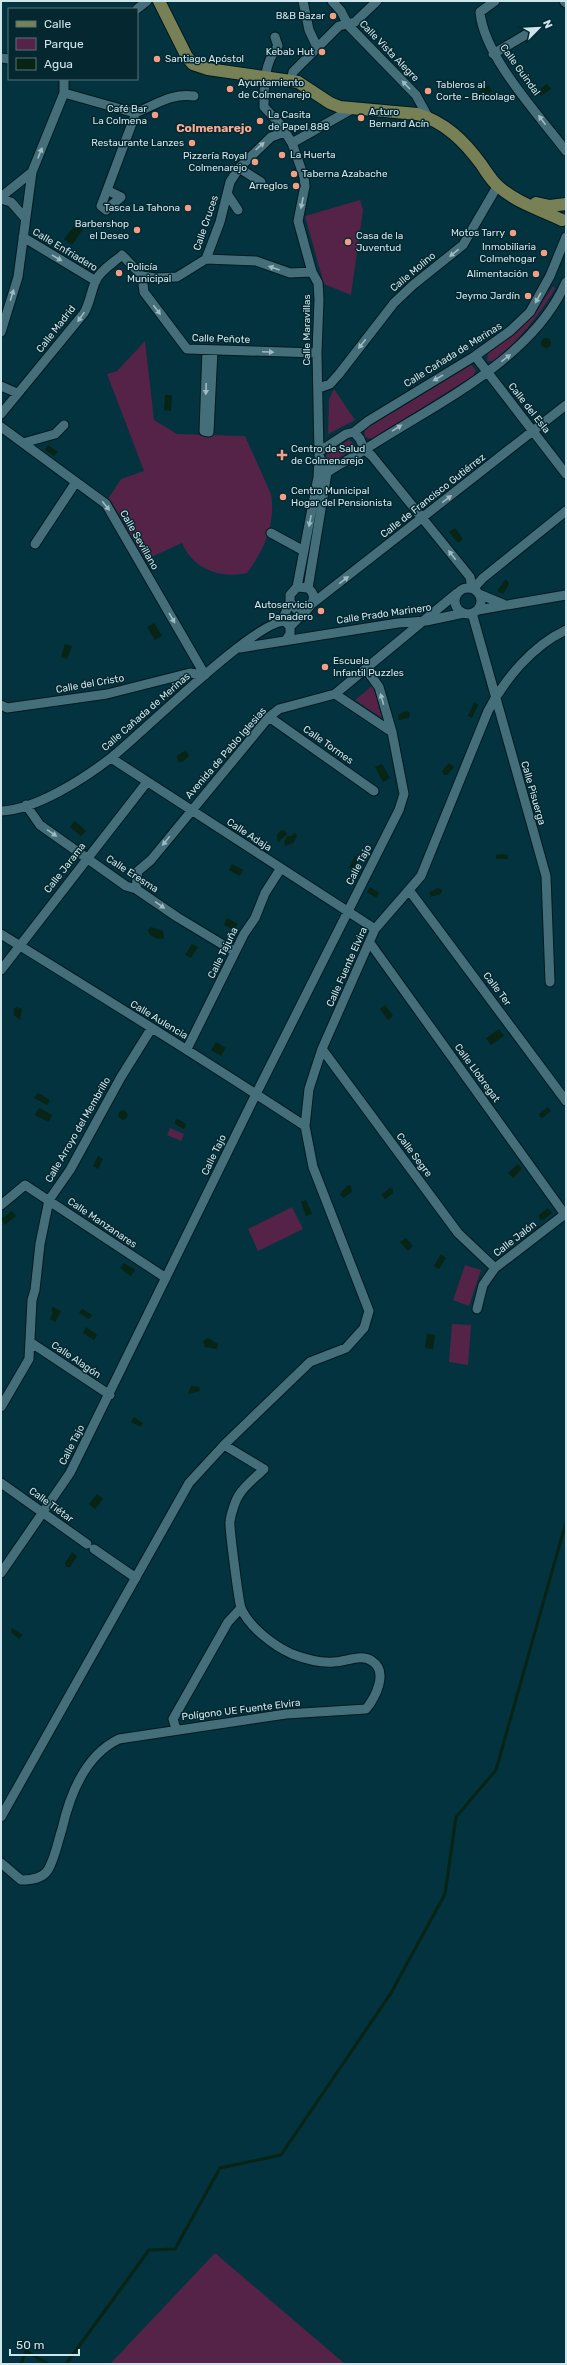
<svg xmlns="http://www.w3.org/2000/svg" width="567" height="2365" viewBox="0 0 567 2365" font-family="Rubik,sans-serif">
	<rect width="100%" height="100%" fill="#02333e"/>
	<path fill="#552348" d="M360,200L363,210L351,295L324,284L305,216Z
		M553,286L555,289C537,318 519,340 494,361H487L488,353L533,316Z
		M145,341L154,420L177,434L245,436L271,494C276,524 264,550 247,573C220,579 193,569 182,543L145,560L111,501L108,499L121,479L144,471L107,374L117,371Z
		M471,365L476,370L473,376L372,439L364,437L365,429Z
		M334,389L355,420L328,434L329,399Z
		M349,440L354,444L353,449L333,462L326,460L327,453Z
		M373,685L382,718L355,700Z
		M170,1128L184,1134L181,1141L167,1135Z
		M292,1207L303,1229L258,1251L248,1229Z
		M465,1265L481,1270L469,1306L453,1300Z
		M452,1324L471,1325L468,1365L449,1362Z
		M215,2253L345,2364H110Z"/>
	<path fill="#072415" d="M547,84L551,89L541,96L538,91Z
		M488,85L492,91L481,99L477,94Z
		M76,224L83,229L72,245L64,239Z
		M541 343a5 5 0 1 1 10 0a5 5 0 1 1-10 0Z
		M165,395H172L171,411L164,410Z
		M48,445L58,452L54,456L45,450Z
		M455,528L463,539L458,543L449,532Z
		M506,579L509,584L503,594L497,591Z
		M154,623L162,636L155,640L147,627Z
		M65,644L72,646L67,659L61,657Z
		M474,702L478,705L472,718L468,716Z
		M406,711L410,713L409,718L399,720L398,715Z
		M186,750L189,756L182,762H178L177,756Z
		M449,763L454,767L447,775H444L442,771Z
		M382,764L390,778L383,782L375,767Z
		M75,821L86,831L81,836L70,827Z
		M281,830L285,831L287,834L278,842L277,835Z
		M295,833L297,836L293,843L285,846L284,842L287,836H291Z
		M502,854L508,855V859H496V855Z
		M355,856L359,858L354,869L349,868Z
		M232,864L243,870L240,876L229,870Z
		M370,887L379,893L376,898L367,892Z
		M438,888L442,890L441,894L430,897V892Z
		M227,918L238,924L234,930L224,925Z
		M151,927L163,931L164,938L158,939L150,935L148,930Z
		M192,944L198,947L191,958L185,955Z
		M385,1005L393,1016L388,1020L380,1009Z
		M16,1007L22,1009L20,1020L14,1015V1009Z
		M499,1029L504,1036L491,1045L486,1038Z
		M216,1042L226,1048L221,1056L211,1050Z
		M38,1093L50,1100L47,1105L34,1098Z
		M548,1107L551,1111L542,1118L540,1117L539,1114Z
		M39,1108L52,1115L49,1122L35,1115Z
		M118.5 1115a4.5 4.5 0 1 1 9 0a4.5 4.5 0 1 1-9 0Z
		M177,1119L187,1124L184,1129L175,1124V1121Z
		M98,1156L103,1159L98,1169L93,1166Z
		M518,1164L522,1169L513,1178L508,1173Z
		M348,1185L351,1186L352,1192L343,1198L340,1194Z
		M390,1188L393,1189V1193L385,1199L381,1195Z
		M306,1200L312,1214L306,1216L301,1202Z
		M548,1208L552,1213L543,1220L539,1219V1215Z
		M12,1211L16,1216L5,1225L1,1219Z
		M406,1238L413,1246L408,1251L400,1242Z
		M441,1254L446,1258L439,1269L434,1266Z
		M124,1263L135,1270L131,1276L120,1268Z
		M53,1307L61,1311L55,1322L50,1319L53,1312L51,1310Z
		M82,1309L92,1315L89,1319L79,1313Z
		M86,1327L97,1335L94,1340L83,1333Z
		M427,1334L435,1335L433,1349L425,1348Z
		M208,1338L218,1344L217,1349L205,1347L203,1341Z
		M191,1386L199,1387L200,1391L188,1394Z
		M134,1417L143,1423L141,1427L131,1422Z
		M97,1494L103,1499L95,1509L89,1504Z
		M72,1552L77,1556L70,1567H66L65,1563Z
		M12,1628L23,1635L19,1639L11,1632Z"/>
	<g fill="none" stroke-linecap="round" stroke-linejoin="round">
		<path stroke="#072415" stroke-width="3" d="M21,2364L26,2351L48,2364
			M66,2364L149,2250L175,2249L220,2168L281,2155L391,1993L445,1894L456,1817L496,1770L566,1522"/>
		<g stroke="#03191f" stroke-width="11">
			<path id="minor" d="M303,1L309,30L317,47
				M332,1L341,11L348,25L416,95L428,117
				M495,1L480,12C484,57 539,115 566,151
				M564,1L566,3
				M137,9L147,1
				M275,37L278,46C264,63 264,85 264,107L280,124L292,143L304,177L305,186L298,221L312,272L318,283L319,299L317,353L319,455L323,466L331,469
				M493,54L532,31
				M1,58L9,59
				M291,80L293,72L339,26L355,22L377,1
				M64,93L135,113C156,105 170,93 194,96
				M292,143L352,109
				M239,168L261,182
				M107,190L121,197L106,210L101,206L134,118L135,113
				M228,195L238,210
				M1,197L32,172
				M1,199L11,202L25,218
				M23,237L96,281
				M206,259L220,222L230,182L239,168L271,137L285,132
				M142,276L144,292L187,349L317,353
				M1,332L18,277L32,172L64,93V79
				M207,350L204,431L209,432L213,350
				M475,356L566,474
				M1,386L17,393
				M319,388L330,384L339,374L394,303L413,285L463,245L498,185
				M1,414L84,313C90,303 91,291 96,280C101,270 113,263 122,255L142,276L155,278L177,277L206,259L256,261L290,273L312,272
				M1,427L106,504L205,675
				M354,432L368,421L475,356L510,331L530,312L550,276L566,237
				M354,432L360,439L364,449
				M23,443L55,434L64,425
				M364,449L372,456L470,577L472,588
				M320,451L346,434L354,432
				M271,533L304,551
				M35,544L76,482
				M297,587L318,477L319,458
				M308,588L327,473C336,465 348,461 358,454C428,407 531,363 566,282
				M455 601a13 13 0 1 1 26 0a13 13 0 1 1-26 0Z
				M473,589L483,578L566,511
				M479,594L503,604
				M313,603L566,405
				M478,610L566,595
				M472,613L546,876L550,982
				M282,621L290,602
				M290,627C298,616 325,601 308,588L297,587L290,595V602L297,610L305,611
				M240,648L398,623L426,621L464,613
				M335,694L392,732
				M1,705L7,708L107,694L190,673L205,675
				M269,717L374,791
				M111,758L375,929
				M26,805L40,825L126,886L136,889L177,917L235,952
				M1,811C36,810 85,778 112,757C138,737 262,614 286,622L290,627V634L285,641
				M136,889L138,871L151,860L269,717L279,709L335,694L457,593
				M409,890L566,1101
				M1,934C103,997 205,1060 305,1126
				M370,943L566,1216
				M1,970L147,782
				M187,1049L244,934L255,918L265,893L281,868
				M322,1049L458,1233L495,1268
				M1,1205L25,1185L166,1278
				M477,1309L483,1285L495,1268L565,1214
				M30,1342L110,1395
				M1,1407L29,1359L32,1300L35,1290L40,1244L49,1200L70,1170L121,1077L151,1029
				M1,1483L87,1544
				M94,1549L136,1578
				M1,1573L70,1473L256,1094L399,810L404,794L392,732L379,687L366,669
				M176,1729L173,1719L228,1622L241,1608
				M1,1817L189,1483L224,1445L310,1362L346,1348L364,1328L369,1311L313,1167L305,1126L309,1089L322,1049L375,929L421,876L488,711C505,679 532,646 566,630
				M1,1863L21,1880C31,1880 42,1879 48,1870C55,1858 58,1841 62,1829C70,1794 85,1755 119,1739L286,1714L366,1709C375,1698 389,1672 372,1661C361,1653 346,1662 334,1662C321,1663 305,1659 292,1654C274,1646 249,1627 241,1608C239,1603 229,1527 230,1521C231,1514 235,1501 239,1495C244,1486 256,1477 264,1469L224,1445"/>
		</g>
		<g stroke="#03191f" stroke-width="14">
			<path id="major" d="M159,1L187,57L193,64L208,69L298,82L330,103L340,107L417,114C445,122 464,141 481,164C486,171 491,180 498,186C515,202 541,210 562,220
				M536,203L550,206L566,204"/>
		</g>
		<use href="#minor" stroke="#436e7a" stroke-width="9"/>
		<use href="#major" stroke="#788055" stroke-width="12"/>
	</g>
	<defs><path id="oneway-solid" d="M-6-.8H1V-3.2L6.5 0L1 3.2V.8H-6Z"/></defs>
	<g fill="#9ebbc4">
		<use href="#oneway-solid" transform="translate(406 85) rotate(-134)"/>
		<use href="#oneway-solid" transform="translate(542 120) rotate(-127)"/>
		<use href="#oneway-solid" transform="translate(260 146) rotate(-42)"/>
		<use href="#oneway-solid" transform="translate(40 153) rotate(-68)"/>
		<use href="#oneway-solid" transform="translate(302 203) rotate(101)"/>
		<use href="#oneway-solid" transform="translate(454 253) rotate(141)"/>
		<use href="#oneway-solid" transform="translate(57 258) rotate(31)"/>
		<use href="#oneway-solid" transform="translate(274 268) rotate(-161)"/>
		<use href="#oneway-solid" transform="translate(12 295) rotate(-73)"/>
		<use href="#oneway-solid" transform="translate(538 298) rotate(119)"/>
		<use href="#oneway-solid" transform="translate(157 310) rotate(53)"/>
		<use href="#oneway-solid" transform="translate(81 317) rotate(125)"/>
		<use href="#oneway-solid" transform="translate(362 344) rotate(128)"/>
		<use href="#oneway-solid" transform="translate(268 352) rotate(2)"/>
		<use href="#oneway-solid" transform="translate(506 358) rotate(-38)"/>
		<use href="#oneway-solid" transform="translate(438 378) rotate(149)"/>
		<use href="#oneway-solid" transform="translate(206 389) rotate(92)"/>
		<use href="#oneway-solid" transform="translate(397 428) rotate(-32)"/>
		<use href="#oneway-solid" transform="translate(447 499) rotate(-38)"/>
		<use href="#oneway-solid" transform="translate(106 506) rotate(52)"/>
		<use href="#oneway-solid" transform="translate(310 521) rotate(101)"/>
		<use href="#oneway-solid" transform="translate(452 555) rotate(-128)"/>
		<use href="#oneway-solid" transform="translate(344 580) rotate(-38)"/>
		<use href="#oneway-solid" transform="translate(172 618) rotate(60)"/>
		<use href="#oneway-solid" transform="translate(382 699) rotate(-106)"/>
		<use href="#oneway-solid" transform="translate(52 833) rotate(34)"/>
		<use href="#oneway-solid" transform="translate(166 841) rotate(129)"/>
		<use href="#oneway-solid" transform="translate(160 905) rotate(35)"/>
	</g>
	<g fill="#f39f85" stroke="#052830" stroke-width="1.5">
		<circle cx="333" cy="16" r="4"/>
		<circle cx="322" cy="52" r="4"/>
		<circle cx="157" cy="59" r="4"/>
		<circle cx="230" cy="89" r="4"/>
		<circle cx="428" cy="91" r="4"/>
		<circle cx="155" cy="115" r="4"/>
		<circle cx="361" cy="118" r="4"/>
		<circle cx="260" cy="121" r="4"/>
		<circle cx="192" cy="143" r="4"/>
		<circle cx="282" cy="155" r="4"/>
		<circle cx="255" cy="162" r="4"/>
		<circle cx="294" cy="174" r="4"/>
		<circle cx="296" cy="186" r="4"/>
		<circle cx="188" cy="208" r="4"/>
		<circle cx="137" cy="230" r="4"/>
		<circle cx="513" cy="233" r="4"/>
		<circle cx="348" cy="242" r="4"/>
		<circle cx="544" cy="253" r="4"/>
		<circle cx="119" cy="273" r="4"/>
		<circle cx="536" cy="274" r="4"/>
		<circle cx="528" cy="296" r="4"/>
		<path d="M280 449h4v4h4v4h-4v4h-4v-4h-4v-4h4z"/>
		<circle cx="283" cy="497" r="4"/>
		<circle cx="321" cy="611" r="4"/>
		<circle cx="325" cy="667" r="4"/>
	</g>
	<g text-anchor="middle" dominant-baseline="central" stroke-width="3" stroke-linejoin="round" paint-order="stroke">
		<g font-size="10" fill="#cfe5ec" stroke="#052830" text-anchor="end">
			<text x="325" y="16">B&amp;B Bazar</text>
			<text x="314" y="52">Kebab Hut</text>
			<text x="165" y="59" text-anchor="start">Santiago Apóstol</text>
			<text x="238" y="83" text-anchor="start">Ayuntamiento<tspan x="238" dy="12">de Colmenarejo</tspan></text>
			<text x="436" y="85" text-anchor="start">Tableros al<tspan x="436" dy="12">Corte - Bricolage</tspan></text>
			<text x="147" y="109">Café Bar<tspan x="147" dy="12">La Colmena</tspan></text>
			<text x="369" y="112" text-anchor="start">Arturo<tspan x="369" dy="12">Bernard Acín</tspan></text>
			<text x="268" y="115" text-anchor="start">La Casita<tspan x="268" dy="12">de Papel 888</tspan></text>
			<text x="184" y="143">Restaurante Lanzes</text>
			<text x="290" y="155" text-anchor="start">La Huerta</text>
			<text x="247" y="156">Pizzería Royal<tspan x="247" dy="12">Colmenarejo</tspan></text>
			<text x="302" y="174" text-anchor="start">Taberna Azabache</text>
			<text x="288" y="186">Arreglos</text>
			<text x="180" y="208">Tasca La Tahona</text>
			<text x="129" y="224">Barbershop<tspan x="129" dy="12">el Deseo</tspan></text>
			<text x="505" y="233">Motos Tarry</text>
			<text x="356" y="236" text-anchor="start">Casa de la<tspan x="356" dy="12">Juventud</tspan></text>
			<text x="536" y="247">Inmobiliaria<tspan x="536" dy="12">Colmehogar</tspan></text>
			<text x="127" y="267" text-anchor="start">Policía<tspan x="127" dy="12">Municipal</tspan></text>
			<text x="528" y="274">Alimentación</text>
			<text x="520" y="296">Jeymo Jardín</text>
			<text x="291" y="449" text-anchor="start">Centro de Salud<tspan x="291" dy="12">de Colmenarejo</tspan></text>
			<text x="291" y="491" text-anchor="start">Centro Municipal<tspan x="291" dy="12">Hogar del Pensionista</tspan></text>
			<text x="313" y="605">Autoservicio<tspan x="313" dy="12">Panadero</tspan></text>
			<text x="333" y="661" text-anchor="start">Escuela<tspan x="333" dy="12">Infantil Puzzles</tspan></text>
		</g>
		<g font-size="10" fill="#cfe5ec" stroke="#052830">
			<text transform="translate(389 51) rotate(46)">Calle Vista Alegre</text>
			<text transform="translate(520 70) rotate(54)">Calle Guindal</text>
			<text transform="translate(206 223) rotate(-71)">Calle Cruces</text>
			<text transform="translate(65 250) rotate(31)">Calle Enfriadero</text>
			<text transform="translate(413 272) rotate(-40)">Calle Molino</text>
			<text transform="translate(56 329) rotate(-52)">Calle Madrid</text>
			<text transform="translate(307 330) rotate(-90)">Calle Maravillas</text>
			<text transform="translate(221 339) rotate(2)">Calle Peñote</text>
			<text transform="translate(453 355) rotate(-32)">Calle Cañada de Merinas</text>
			<text transform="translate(529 408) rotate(52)">Calle del Esla</text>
			<text transform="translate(433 496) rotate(-38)">Calle de Francisco Gutiérrez</text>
			<text transform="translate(139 540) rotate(60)">Calle Sevillano</text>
			<text transform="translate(384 614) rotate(-8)">Calle Prado Marinero</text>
			<text transform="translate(90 684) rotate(-10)">Calle del Cristo</text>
			<text transform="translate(146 712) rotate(-41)">Calle Cañada de Merinas</text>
			<text transform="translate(328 745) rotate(35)">Calle Tormes</text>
			<text transform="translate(226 753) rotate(-49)">Avenida de Pablo Iglesias</text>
			<text transform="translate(533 793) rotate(74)">Calle Pisuerga</text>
			<text transform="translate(249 835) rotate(33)">Calle Adaja</text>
			<text transform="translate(359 865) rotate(-63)">Calle Tajo</text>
			<text transform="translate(65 868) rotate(-52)">Calle Jarama</text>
			<text transform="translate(132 874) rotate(33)">Calle Eresma</text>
			<text transform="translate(223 953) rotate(-64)">Calle Tajuña</text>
			<text transform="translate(347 967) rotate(-66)">Calle Fuente Elvira</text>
			<text transform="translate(497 989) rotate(53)">Calle Ter</text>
			<text transform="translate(159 1020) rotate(31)">Calle Aulencia</text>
			<text transform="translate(477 1073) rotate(54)">Calle Llobregat</text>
			<text transform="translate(78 1130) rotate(-60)">Calle Arroyo del Membrillo</text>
			<text transform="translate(214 1155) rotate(-64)">Calle Tajo</text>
			<text transform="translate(414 1155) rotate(53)">Calle Segre</text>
			<text transform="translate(102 1223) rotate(34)">Calle Manzanares</text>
			<text transform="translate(515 1239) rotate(-38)">Calle Jalón</text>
			<text transform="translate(76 1360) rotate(34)">Calle Alagón</text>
			<text transform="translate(72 1445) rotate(-63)">Calle Tajo</text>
			<text transform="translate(51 1505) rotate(36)">Calle Tiétar</text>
			<text transform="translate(241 1710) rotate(-7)">Polígono UE Fuente Elvira</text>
		</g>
		<g font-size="12" font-weight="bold" fill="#faab92" stroke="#052830">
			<text x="214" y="128">Colmenarejo</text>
		</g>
	</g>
	<rect width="567" height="2365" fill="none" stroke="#cfe5ec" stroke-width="4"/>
	<rect x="8" y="8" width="130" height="72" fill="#052830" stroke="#56747b"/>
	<rect x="16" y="21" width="20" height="6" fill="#788055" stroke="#56747b"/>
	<text x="44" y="28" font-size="12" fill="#cfe5ec">Calle</text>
	<rect x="16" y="38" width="20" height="12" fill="#552348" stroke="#56747b"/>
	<text x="44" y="48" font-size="12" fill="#cfe5ec">Parque</text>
	<rect x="16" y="58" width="20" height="12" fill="#072415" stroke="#56747b"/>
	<text x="44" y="68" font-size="12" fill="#cfe5ec">Agua</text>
	<g transform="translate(539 28) rotate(66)" stroke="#052830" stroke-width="3" paint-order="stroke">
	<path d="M0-3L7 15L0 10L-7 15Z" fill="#cfe5ec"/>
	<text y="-6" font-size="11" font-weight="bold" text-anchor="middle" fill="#cfe5ec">N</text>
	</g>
	<path d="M10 2349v6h69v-6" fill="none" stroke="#cfe5ec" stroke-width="2"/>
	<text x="16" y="2349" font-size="12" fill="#cfe5ec" stroke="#052830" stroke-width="3" paint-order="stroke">50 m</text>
</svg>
